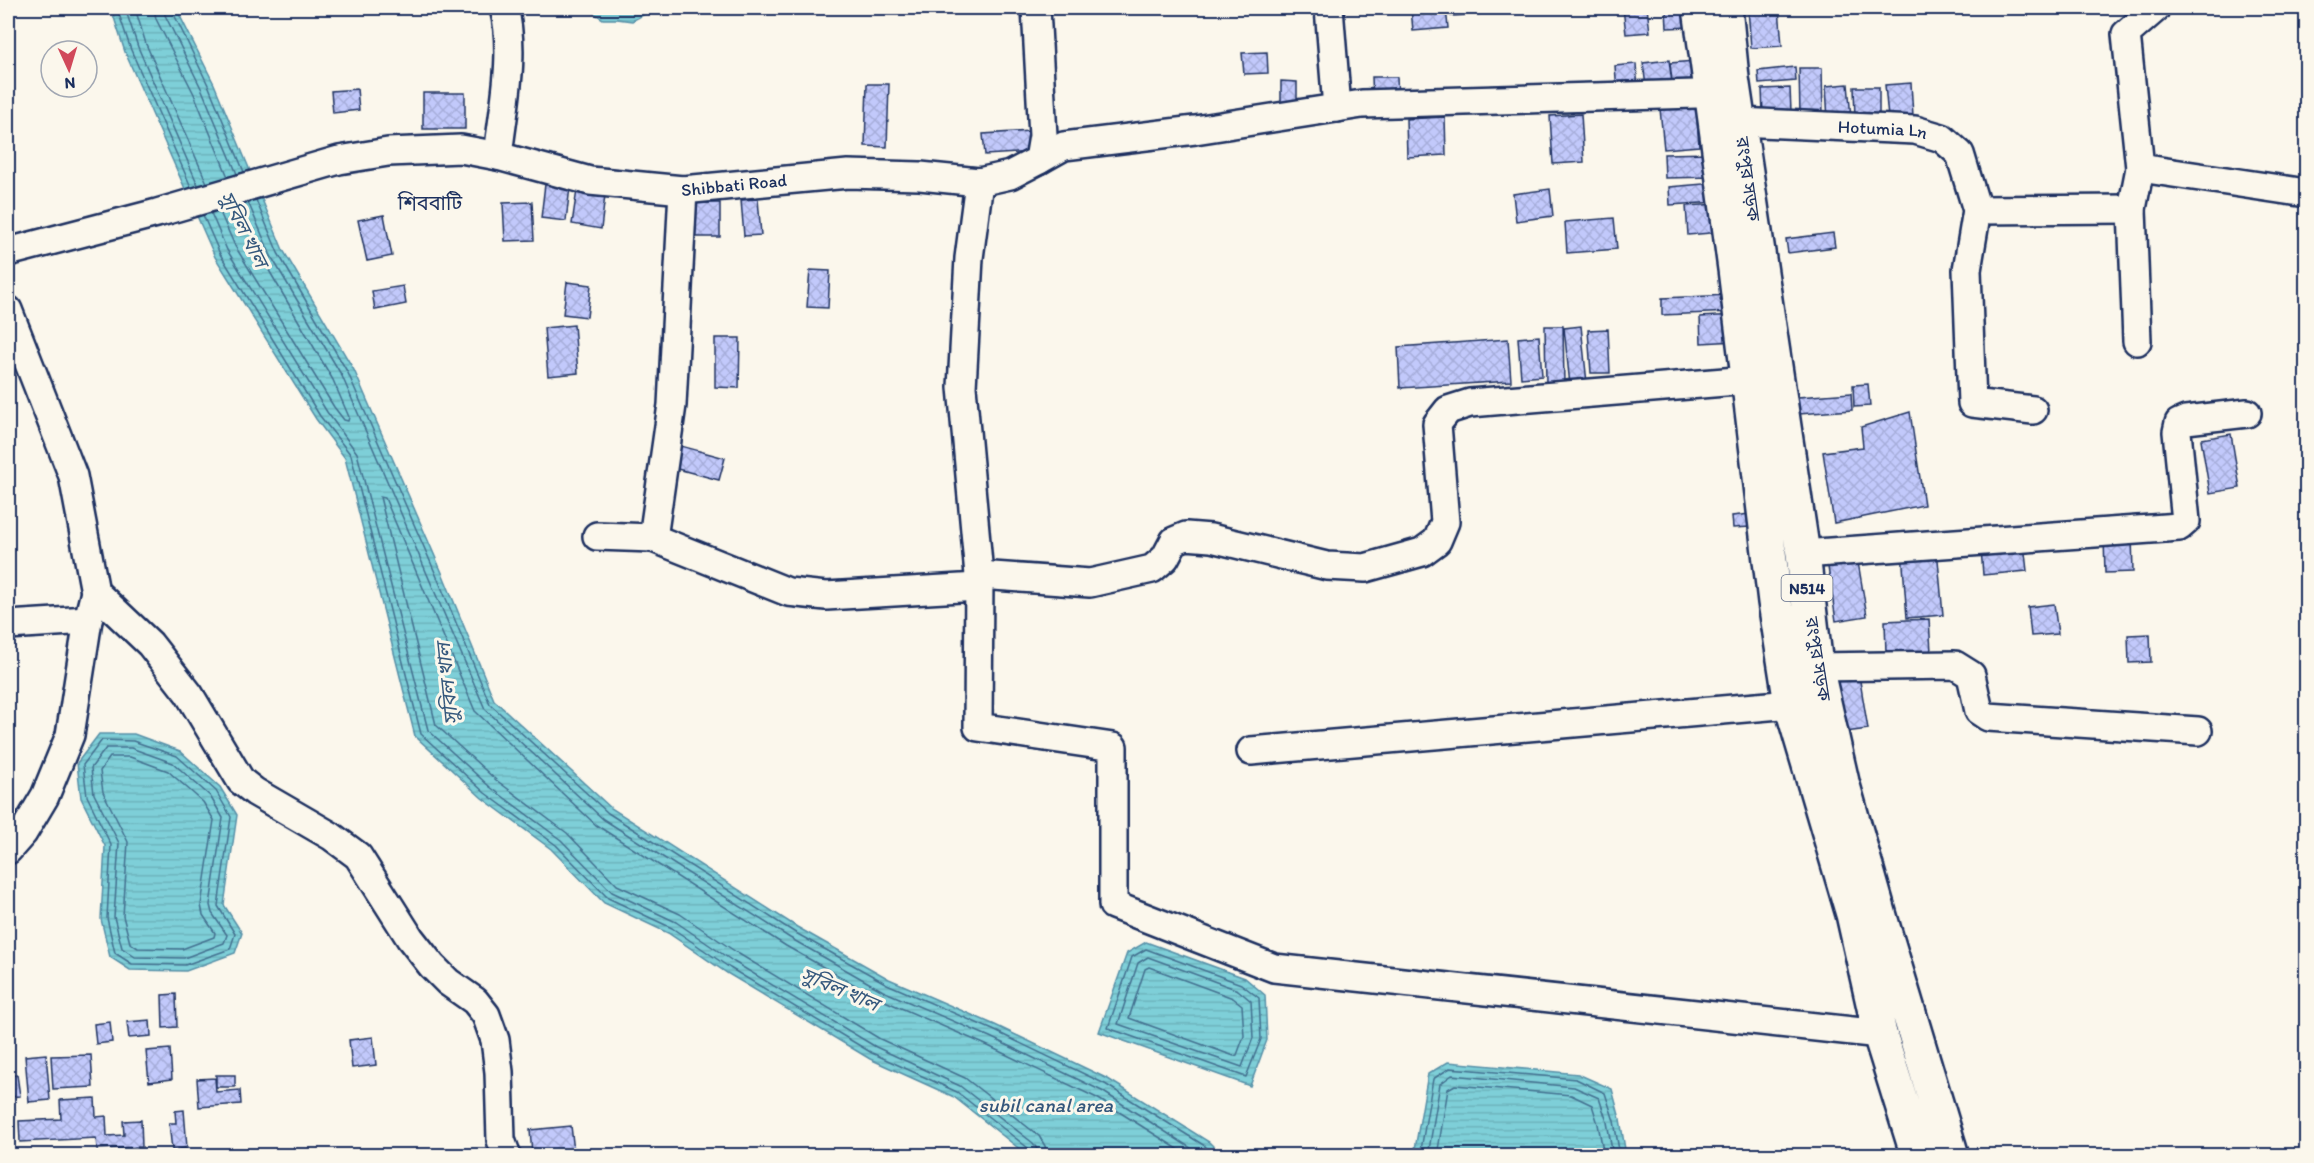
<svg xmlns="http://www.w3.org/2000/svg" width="2314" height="1163" viewBox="0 0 2314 1163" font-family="Itim,'Noto Sans Bengali',sans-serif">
	<defs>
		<pattern id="water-rules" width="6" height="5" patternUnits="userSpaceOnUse" patternTransform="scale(1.5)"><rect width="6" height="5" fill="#7ecfd8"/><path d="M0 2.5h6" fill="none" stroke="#6cb2bc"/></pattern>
		<pattern id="building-cross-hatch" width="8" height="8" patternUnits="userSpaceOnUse" patternTransform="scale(1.5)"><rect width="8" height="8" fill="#c2c9fb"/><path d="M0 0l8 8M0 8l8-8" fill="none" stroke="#a6adda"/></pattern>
	</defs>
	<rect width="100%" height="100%" fill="#fbf7ec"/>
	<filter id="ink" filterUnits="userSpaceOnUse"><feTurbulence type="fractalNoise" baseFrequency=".0167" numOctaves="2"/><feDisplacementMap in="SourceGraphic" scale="12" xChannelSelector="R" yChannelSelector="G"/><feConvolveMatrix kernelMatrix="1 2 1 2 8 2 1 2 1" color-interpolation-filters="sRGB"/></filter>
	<g filter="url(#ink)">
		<path fill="url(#water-rules)" stroke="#568fa7" stroke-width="1.5" d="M111,8H176L214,84L283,250L354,370L443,575L494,700L611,808L797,927L889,979L995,1025L1108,1079L1209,1142L1222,1155H1027L954,1097L870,1059L727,973L668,933L604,903L551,849L482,798L415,736L345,458L316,419L215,257L125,52Z
			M586,8H649L645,14L632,21L617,19H603Z
			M99,734H134L180,751L220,787L237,815L224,905L242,933L235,953L186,971L130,970L110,957L101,919L105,846L81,798L77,763Z
			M1146,942L1245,978L1265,995L1267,1040L1250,1086L1099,1032L1127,953Z
			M1448,1062L1578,1074L1612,1089L1620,1119L1626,1155H1414L1428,1074Z"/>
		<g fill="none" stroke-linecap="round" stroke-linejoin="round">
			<path stroke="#436f8f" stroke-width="1.5" d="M117,8L131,50L191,187
				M125,8L138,47L198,185
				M135,8L146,44L207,183
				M154,8L156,19L194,94L228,177
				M164,8L165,15L202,90L237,174
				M171,8L209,87L244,172
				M256,200L278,253L348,373L437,577L490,704L608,813L794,932L887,984L993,1030L1105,1084L1205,1146L1214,1156
				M248,202L271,256L342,376L485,709L603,819L790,938L883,991L990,1037L1102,1091L1203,1156
				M219,210L235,246L334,407L344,420L348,421L349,417L333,380L263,260L240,205
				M211,213L227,250L327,412L357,453L428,730L490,787L561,840L612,892L676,922L734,962L876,1047L960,1086L1033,1143L1037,1149L1038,1156
				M203,215L220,254L320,416L351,455L421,734L485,793L556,845L608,898L672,928L730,968L872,1053L957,1092L1028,1148L1030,1156
				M102,740L133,741L177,756L216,791L231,817L218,906L235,934L230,949L185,965L132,964L115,953L107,918L111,845L87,796L83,765Z
				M106,748H131L173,763L210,796L223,818L210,905L212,913L227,935L224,943L184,958L135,957L122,948L114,917L119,843L94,794L91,768Z
				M110,757H130L168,771L203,802L214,820L201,905L203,915L215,933L214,937L182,949L138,948L130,943L123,916L128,842L103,792L100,771Z
				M1146,949L1241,984L1259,998L1261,1039L1246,1077L1108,1028L1132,957Z
				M1148,957L1238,990L1251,1001L1253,1038L1242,1067L1118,1024L1138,963Z
				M1149,967L1233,998L1242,1005L1244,1036L1237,1055L1234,1056L1129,1018L1145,969Z
				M1047,1156L1045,1146L1039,1136L965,1078L880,1039L739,954L680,914L617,885L567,833L496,780L436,725L380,497L385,498L475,711L596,825L786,946L878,998L986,1045L1097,1098L1189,1156
				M1420,1156L1433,1079L1450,1068L1576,1079L1605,1093L1614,1121L1620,1156
				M1428,1156L1440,1084L1452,1075L1574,1087L1599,1098L1607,1122L1613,1156
				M1437,1156L1448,1089L1455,1085L1571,1095L1592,1105L1598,1124L1604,1156"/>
		</g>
		<path fill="url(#building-cross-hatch)" stroke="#1b2f5e" stroke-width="1.5" d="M1411,8H1446L1448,28L1413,31Z
			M1451,8H1484L1485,14L1451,16Z
			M1623,8H1647L1650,32L1626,34Z
			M1666,8H1690L1691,27L1667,28Z
			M1748,8H1779L1782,46L1751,48Z
			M1267,52L1268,73L1244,74L1242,53Z
			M1669,60L1673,91L1647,94L1643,63Z
			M1695,61L1698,89L1673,91L1670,63Z
			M1636,64L1638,89L1617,91L1615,66Z
			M1795,67L1796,81L1759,84L1758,71Z
			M1799,68H1822L1823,115H1800Z
			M1372,77H1397L1398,99L1373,100Z
			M1281,81L1297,82V112H1281Z
			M1911,83L1913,116L1888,118L1885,85Z
			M867,84H889L887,147L865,146Z
			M1848,84L1851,118L1828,120L1826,86Z
			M1854,87H1879V118H1855Z
			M1790,88L1791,112L1763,113L1762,89Z
			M357,89L359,110L333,113L331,91Z
			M423,93H465V129H423Z
			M1696,105L1699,146L1664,149L1660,109Z
			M1581,114L1584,162L1553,164L1550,116Z
			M1445,117L1446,155L1407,157L1406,119Z
			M1031,131L1032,152L985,155L983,134Z
			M1712,153L1713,177L1665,178L1664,154Z
			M1715,183L1717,202L1670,205L1669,187Z
			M545,184L570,187L566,221L541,218Z
			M1550,189L1553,216L1516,221L1513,194Z
			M577,190L605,195L601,229L572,224Z
			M758,199L761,235L744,236L741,200Z
			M532,202L534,240L505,241L503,203Z
			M690,203H720V237H690Z
			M1719,204L1721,232L1688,235L1686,206Z
			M384,215L392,256L367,261L358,220Z
			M1614,218L1617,249L1567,253L1565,222Z
			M1833,233L1835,247L1788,253L1786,239Z
			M810,270L830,271L828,308L807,307Z
			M567,282L591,285L587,317L563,314Z
			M403,286L406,304L375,310L372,291Z
			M1731,295L1732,312L1662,315V298Z
			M1736,315L1737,341L1701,343L1700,317Z
			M574,325L578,373L548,376L544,328Z
			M1545,326H1563L1564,384H1546Z
			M1581,326L1587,383L1570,385L1564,328Z
			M1608,329L1610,373H1591L1588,330Z
			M1539,336L1542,376L1521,378L1518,338Z
			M715,338H740L739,388L715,387Z
			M1508,339L1511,381L1400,388L1398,347Z
			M1868,384L1870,406L1854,407L1853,385Z
			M1851,393L1852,410L1799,414L1798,397Z
			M1910,412L1924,505L1834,523L1823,452L1863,447L1861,427Z
			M2231,434L2240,488L2210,493L2201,439Z
			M677,445L725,458L719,480L670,467Z
			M1750,514L1751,527L1733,528L1732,516Z
			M2132,536L2133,572L2105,573L2104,537Z
			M2024,544L2027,571L1983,575L1981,548Z
			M1937,549L1943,615L1907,618L1902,552Z
			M1858,562L1867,616L1836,621L1828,567Z
			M2054,604L2058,634L2031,636L2028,607Z
			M1929,619L1931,652L1886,654L1885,621Z
			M2150,634L2151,662L2129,663L2128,635Z
			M1859,675L1868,729L1838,733L1829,679Z
			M176,994L177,1027L163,1028L162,995Z
			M150,1020L151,1036L129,1038L127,1022Z
			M110,1022L112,1042L96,1044L94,1024Z
			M373,1037L376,1065L352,1068L349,1040Z
			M170,1049L172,1079L149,1082L146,1051Z
			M46,1054L50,1100L29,1102L25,1056Z
			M91,1055L93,1087L53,1089L51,1056Z
			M17,1075L20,1096L8,1097V1076Z
			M216,1075H235V1087H216Z
			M215,1078L216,1092L240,1090L241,1104L199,1107L197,1079Z
			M95,1098L96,1117L106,1116L107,1136L124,1135L123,1121L141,1120L142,1147L97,1149L96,1138L20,1142L19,1121L61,1119L60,1100Z
			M184,1110L187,1148L172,1150L169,1123H176L175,1111Z
			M571,1126L574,1151L532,1154L530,1130Z"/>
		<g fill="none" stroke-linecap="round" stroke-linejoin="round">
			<g stroke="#1b2f5e" stroke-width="32">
				<g id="minor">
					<path d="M1329,8L1337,108"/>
					<path id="s1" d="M1739,122L1915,130L1942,138L1960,154L1977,210L1967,270L1972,403L2033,410"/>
					<path d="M498,156C503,110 516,53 504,8"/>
					<path d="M1039,160L1064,146L1195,130L1362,104L1730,93"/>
					<path d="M2140,168L2306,193"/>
					<path d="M979,182L969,258L962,387L979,575L978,727L1113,747V905L1274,968L1880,1034"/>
					<path d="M1977,210L2132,209"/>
					<path id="s2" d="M8,252L157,213L339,160L388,152L461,149L498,156L590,181L683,190L848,174L920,176L979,182L1010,175L1039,160L1043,136L1036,8"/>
					<path d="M8,310L73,476L95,592L150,644L189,694L241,781L255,792L331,836L358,856L410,938L432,966L448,982L475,1001L486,1015L495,1040L499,1072L501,1140L507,1156"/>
					<path d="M2137,341L2132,209L2140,168L2126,34L2156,8"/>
					<path d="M597,536L653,538L788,592L826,596L978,587"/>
					<path d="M653,538L672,405L683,190"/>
					<path d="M1803,554L2179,527L2186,521L2177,432L2179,423L2186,420L2247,413"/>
					<path d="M979,575L1090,583L1152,569L1165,558L1174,541L1186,536L1211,538L1327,566L1365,568L1422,552L1437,541L1445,522L1437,424L1448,410L1470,403L1749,380"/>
					<path d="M8,625L88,620"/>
					<path d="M1816,667L1955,665L1971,675L1979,711L1988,717L2198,731"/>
					<path d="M1251,751L1791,704"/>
					<path d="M8,850L23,833L45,796L70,735L88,620L95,592"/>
				</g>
			</g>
			<g stroke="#1b2f5e" stroke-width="38">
				<path id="highway" d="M1700,8L1735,269L1775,602L1791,704L1853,914L1880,1034L1918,1156
					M1725,8L1732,78L1803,554L1816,667L1842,782L1883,927L1952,1156"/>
			</g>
			<use href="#minor" stroke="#fbf7ec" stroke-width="27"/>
			<use href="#highway" stroke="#fbf7ec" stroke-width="33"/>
		</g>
	</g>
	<g text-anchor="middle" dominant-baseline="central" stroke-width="6" stroke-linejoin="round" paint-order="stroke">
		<rect fill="#fbf7ec" stroke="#5e6b89" stroke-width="1.5" x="1781.5" y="575" width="51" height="26" rx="4.5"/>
		<g font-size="16" font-weight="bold" fill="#1b2f5e">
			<text x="1807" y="588">N514</text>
		</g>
		<g font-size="18" fill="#1b2f5e" stroke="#fbf7ec">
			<text stroke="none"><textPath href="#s1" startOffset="144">Hotumia Ln</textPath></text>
			<text transform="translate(1748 179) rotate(82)">রংপুর সড়ক</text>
			<text stroke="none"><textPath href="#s2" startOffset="744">Shibbati Road</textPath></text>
			<text transform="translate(1818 659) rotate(81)">রংপুর সড়ক</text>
		</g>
		<g font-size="20" fill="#1b2f5e" stroke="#fbf7ec">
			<text x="430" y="203">শিববাটি</text>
		</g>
		<g font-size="20" font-style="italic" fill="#34577c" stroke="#fbf7ec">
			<text transform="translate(244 229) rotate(63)">সুবিল খাল</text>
			<text transform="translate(447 684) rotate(-96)">সুবিল খাল</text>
			<text transform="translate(840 989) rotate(23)">সুবিল খাল</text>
			<text x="1046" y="1105">subil canal area</text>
		</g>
	</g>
	<rect width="2314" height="1163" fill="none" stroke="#fbf7ec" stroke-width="30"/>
	<rect x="15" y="15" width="2284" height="1133" fill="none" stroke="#1b2f5e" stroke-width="2" filter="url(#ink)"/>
	<g transform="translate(69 69) rotate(176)"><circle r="28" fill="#fbf7ec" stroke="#a1a7b3" stroke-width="1.5"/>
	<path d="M0-4.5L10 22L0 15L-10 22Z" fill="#d1495b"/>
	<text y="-9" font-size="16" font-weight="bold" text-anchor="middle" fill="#1b2f5e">N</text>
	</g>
</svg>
